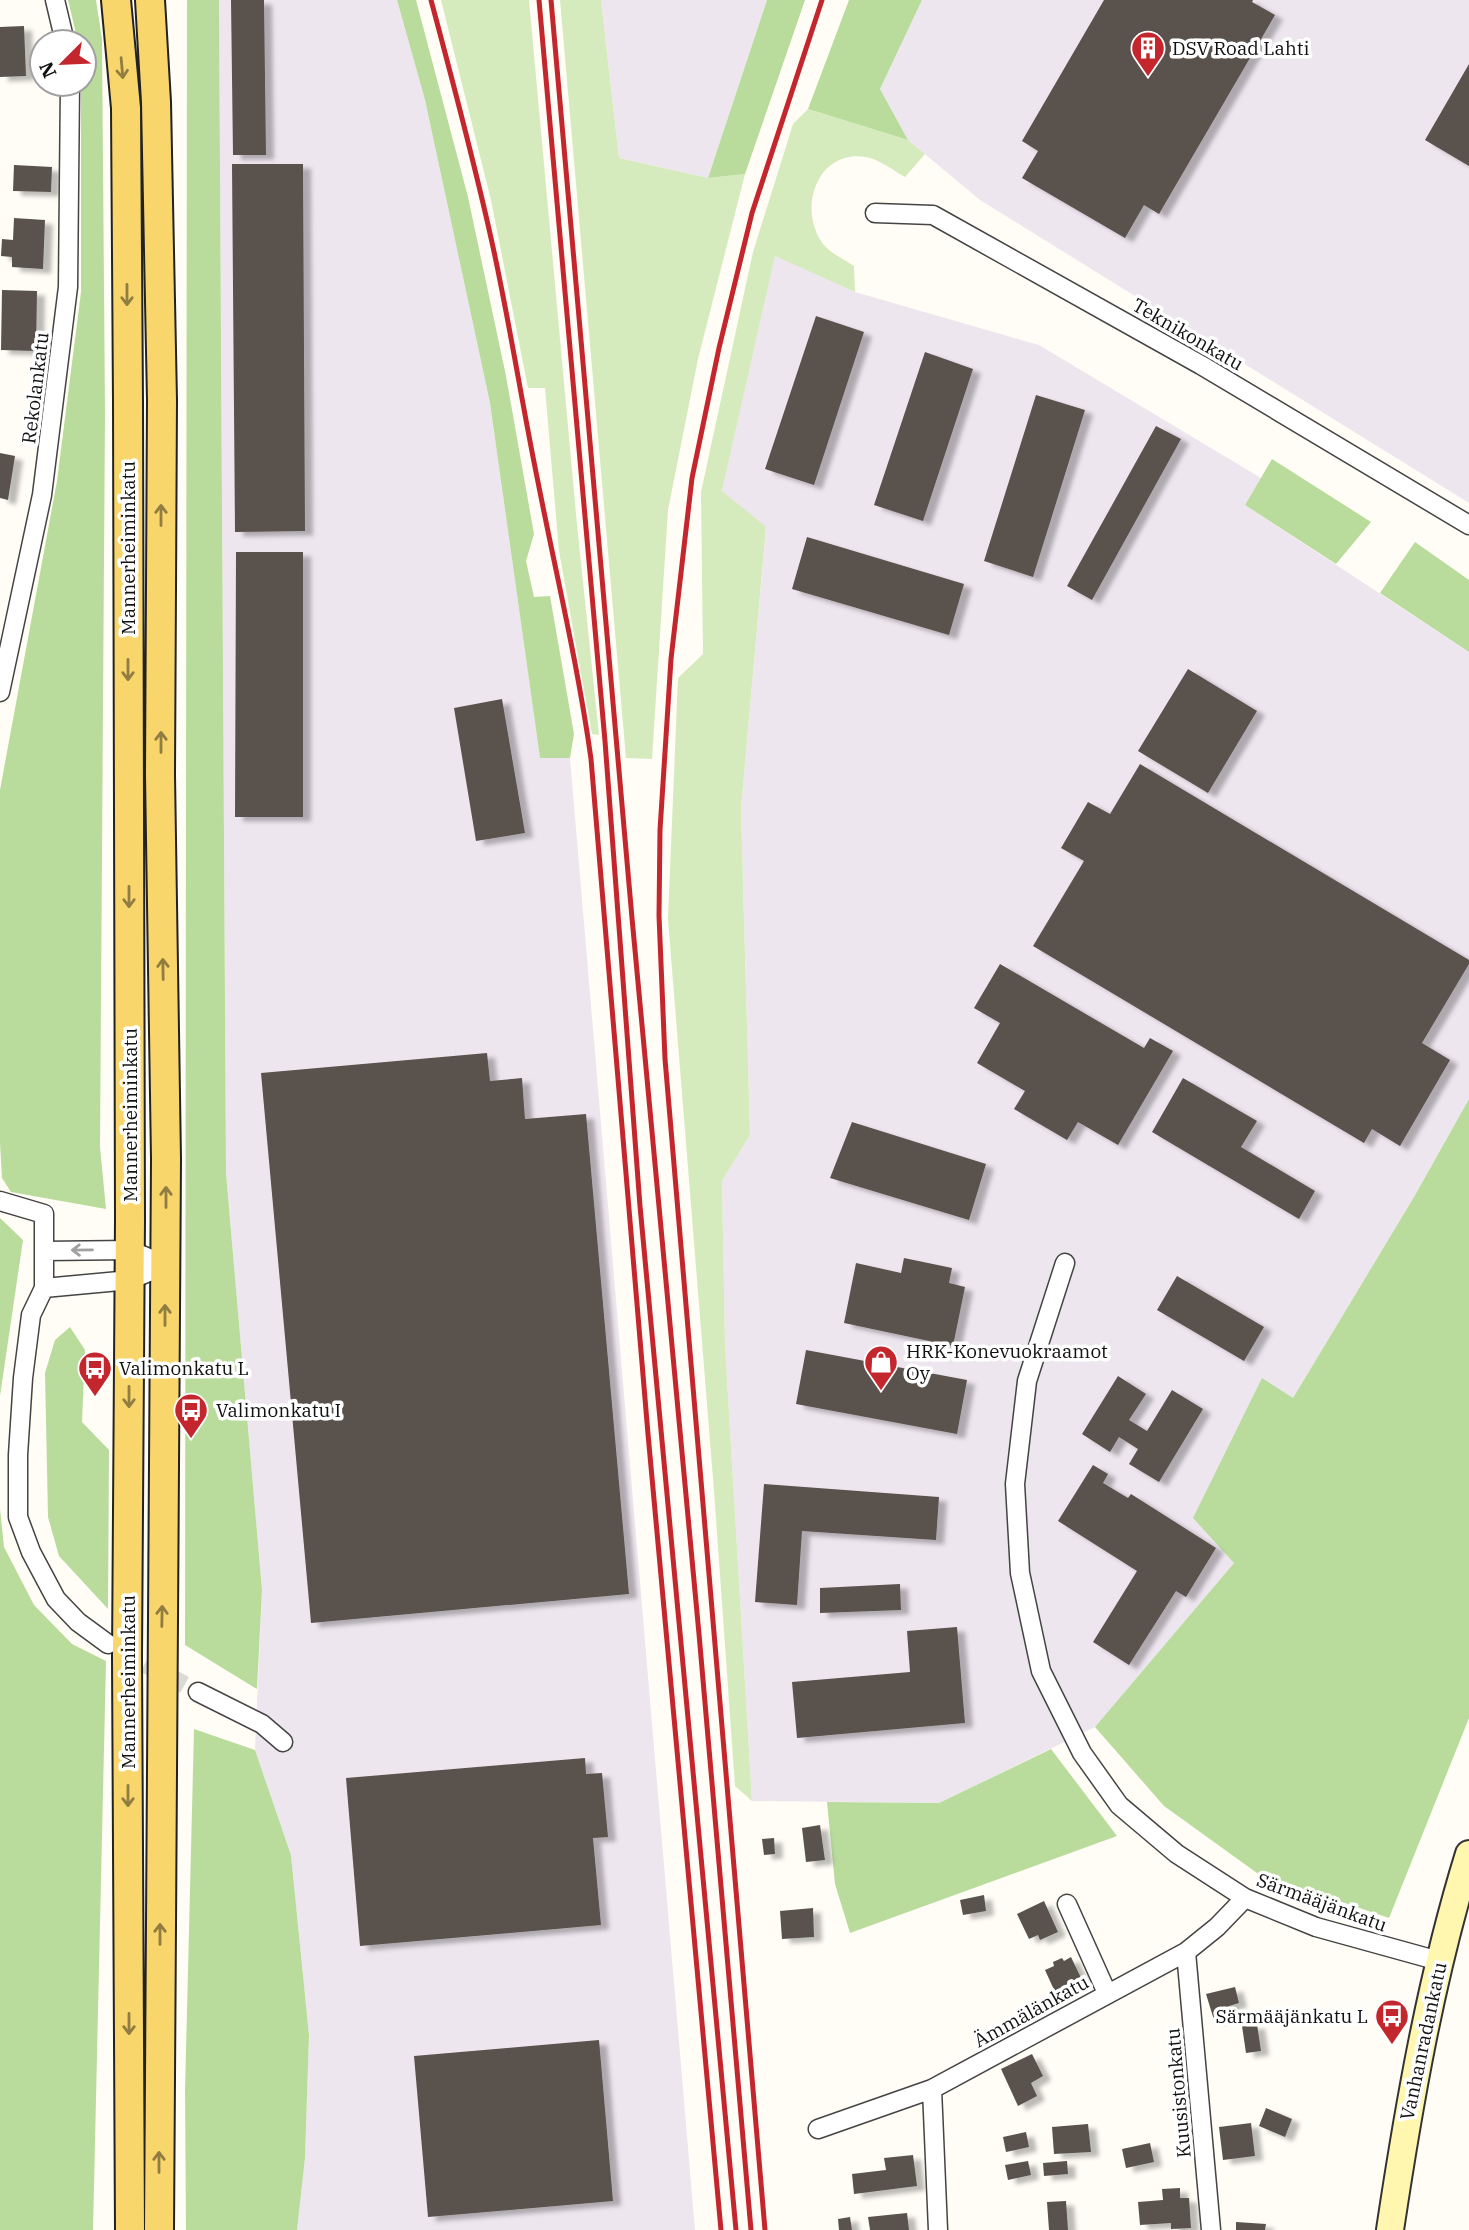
<svg xmlns="http://www.w3.org/2000/svg" width="1469" height="2230" viewBox="0 0 1469 2230" font-family="'IBM Plex Serif',serif">
	<defs>
		<filter id="shadow"><feDropShadow dx="8" dy="4.5" stdDeviation="2" flood-color="#0004"/></filter>
	</defs>
	<rect width="100%" height="100%" fill="#fffdf5"/>
	<path fill="#eee6ef" d="M219,0H397L425,100L490,403L540,758H570L695,2230H297L305,2158L309,2035L291,1855L255,1750L262,1590L226,1173Z
		M601,0H767L708,178L619,158Z
		M922,0H1469V503L980,200L908,140L880,89Z
		M775,255L855,292L1039,345L1261,478L1245,505L1469,652V1099L1414,1197L1293,1398L1262,1379L1234,1563L1095,1727L939,1803L752,1801L725,1345L722,1181L750,1135L741,809L766,528L722,491Z"/>
	<path fill="#d5ebbd" d="M441,0H529L577,525L599,735L592,734L559,551L545,388H528L491,200Z
		M560,0H601L619,158L708,178L745,174L698,359L668,510L652,759L626,758Z
		M808,109L908,140L925,154L905,177C894,171 879,159 866,157C817,149 797,209 823,244C830,253 845,260 854,266L855,292L775,256L722,491L766,527L741,809L750,1135L722,1181L725,1345L752,1801L735,1786L714,1491L668,919L678,678L703,654L701,492L753,252L793,124Z"/>
	<path fill="#b9dc9c" d="M68,0H96L102,39L105,413L100,1147L106,1209L11,1192L2,1178L0,1143V790L57,481L81,292V84H84V42H78Z
		M187,0H219L226,1173L262,1590L257,1689L185,1645Z
		M397,0H416L468,197L506,376L534,534L526,561L534,597L550,596L574,734L570,758H540L490,403L425,100Z
		M767,0H805L745,174L708,178Z
		M849,0H922L880,89L908,140L808,109Z
		M1272,459L1371,522L1336,564L1245,505Z
		M1415,542L1469,580V652L1380,593Z
		M1469,1099V1718L1389,1918L1257,1873L1164,1806L1095,1727L1234,1563L1193,1518L1262,1378L1293,1398L1414,1197Z
		M0,1218L23,1240L0,1396Z
		M70,1327L85,1350L82,1422L109,1450L108,1609L59,1556L48,1517L45,1373L55,1340Z
		M0,1509L4,1547L34,1605L72,1644L106,1661L93,2230H0Z
		M194,1729L255,1750L291,1855L309,2035L305,2158L297,2230H186L185,2091Z
		M1051,1749L1117,1836L850,1933L835,1884L827,1802L939,1803Z"/>
	<path fill="#5a524d" filter="url(#shadow)" d="M231,0H264L266,155H233Z
		M1104,0H1253L1252,2L1275,15L1159,214L1144,205L1125,238L1022,178L1038,151L1022,141Z
		M24,26L26,76L0,77V27Z
		M1469,64V166L1425,140Z
		M232,164H303L305,531L235,532Z
		M14,165L52,167L51,192L13,191Z
		M14,218L45,220L43,269L12,267V257L1,256L2,239L13,240Z
		M2,290L37,291L36,351L1,350Z
		M816,316L864,332L814,485L765,469Z
		M925,352L973,369L923,521L874,505Z
		M1036,395L1085,410L1033,577L984,561Z
		M1156,426L1181,439L1092,600L1067,586Z
		M0,453L15,456L8,500L0,498Z
		M807,537L964,584L949,635L792,589Z
		M236,552H303V817H235Z
		M1188,669L1257,711L1208,793L1138,751Z
		M502,699L525,833L476,841L454,708Z
		M1140,764L1469,960V964L1422,1043L1450,1060L1400,1146L1372,1129L1364,1143L1033,946L1084,861L1061,848L1088,802L1110,814Z
		M1000,964L1144,1048L1150,1038L1173,1051L1118,1145L1078,1122L1067,1140L1014,1109L1025,1091L977,1063L1000,1023L974,1008Z
		M487,1053L490,1081L522,1078L525,1119L586,1114L629,1594L311,1623L261,1073Z
		M1183,1078L1257,1121L1241,1147L1315,1191L1299,1219L1152,1132Z
		M852,1122L986,1164L969,1220L830,1178Z
		M904,1258L952,1268L949,1283L965,1287L953,1346L844,1323L856,1263L901,1273Z
		M1177,1276L1264,1327L1244,1361L1157,1310Z
		M806,1350L967,1380L957,1434L796,1404Z
		M1118,1376L1146,1394L1129,1420L1147,1431L1172,1390L1203,1409L1159,1482L1129,1464L1138,1449L1119,1437L1110,1452L1082,1434Z
		M1093,1465L1108,1474L1103,1483L1128,1498L1131,1494L1216,1548L1186,1597L1176,1591L1129,1665L1093,1642L1137,1571L1058,1521Z
		M764,1484L939,1497L936,1540L802,1531L797,1605L755,1602Z
		M900,1584L901,1610L820,1613V1588Z
		M957,1627L965,1723L797,1738L792,1682L910,1672L907,1631Z
		M585,1758L586,1774L602,1773L608,1837L593,1838L601,1925L360,1946L346,1778Z
		M820,1825L825,1860L806,1862L802,1828Z
		M774,1838L775,1854L764,1855L762,1839Z
		M984,1895L986,1911L963,1915L960,1900Z
		M1044,1901L1058,1932L1040,1940L1038,1935L1029,1939L1017,1914Z
		M813,1908L814,1937L782,1939L780,1911Z
		M1071,1957L1082,1980L1055,1992L1045,1970L1054,1966L1053,1962L1062,1958L1064,1961Z
		M1235,1987L1239,2003L1226,2007L1229,2016L1214,2020L1206,1994Z
		M1257,2024L1261,2051L1246,2053L1242,2026Z
		M599,2040L613,2201L428,2217L414,2056Z
		M1032,2054L1043,2076L1031,2083L1037,2096L1018,2106L1001,2069Z
		M1266,2108L1292,2119L1285,2137L1259,2126Z
		M1251,2123L1255,2156L1223,2160L1219,2127Z
		M1088,2124L1091,2152L1054,2154L1052,2127Z
		M1026,2132L1029,2147L1006,2152L1003,2137Z
		M1150,2143L1154,2162L1126,2168L1122,2149Z
		M913,2155L917,2186L854,2194L852,2174L886,2170L884,2158Z
		M1028,2161L1031,2175L1008,2180L1005,2165Z
		M1067,2161L1068,2174L1044,2176L1043,2163Z
		M1180,2188V2198H1189L1191,2228L1171,2229V2223L1140,2225L1138,2202L1163,2200L1162,2189Z
		M1066,2201L1068,2230H1049L1047,2202Z
		M907,2213L909,2230H870L868,2217Z
		M850,2217L852,2230H839L838,2219Z
		M1236,2222L1266,2224L1265,2230H1236Z"/>
	<g fill="none" stroke-linecap="round" stroke-linejoin="round">
		<path stroke="#dbdad3" stroke-width="18" stroke-dasharray="18 9" stroke-linecap="butt" d="M121,1651L198,1692"/>
		<g stroke="#444" stroke-width="21">
			<path id="street" d="M55,0L65,42
				M875,213L933,215L1201,365L1469,525
				M0,692L42,495L68,287L70,84
				M0,1201L44,1214V1288L31,1315L23,1378L18,1455V1517L31,1552L56,1599L78,1622L108,1644
				M44,1251L130,1250L165,1265
				M1065,1263L1027,1381L1015,1484L1020,1573L1041,1671L1082,1753L1119,1805L1177,1854L1245,1898L1316,1927L1439,1961
				M44,1288L130,1280L165,1265
				M198,1692L262,1724L283,1742
				M1067,1904L1107,1993
				M1186,1952L1211,2230
				M932,2089L938,2230
				M818,2129L932,2089L1186,1952L1217,1927L1245,1898"/>
		</g>
		<g stroke="#333" stroke-width="30">
			<path id="secondary" d="M1390,2230C1409,2104 1431,1977 1469,1854"/>
		</g>
		<g stroke="#222" stroke-width="32">
			<path id="primary" d="M116,0L126,108L128,402L130,1218L127,1657L130,2230
				M150,0L156,102L162,400L160,775L166,1159L159,2230"/>
		</g>
		<use href="#street" stroke="#fff" stroke-width="18"/>
		<use href="#secondary" stroke="#fff6b0" stroke-width="26"/>
		<use href="#primary" stroke="#f9d66b" stroke-width="28"/>
		<path stroke="#c4262e" stroke-width="5" d="M431,0C453,82 475,164 493,247C510,325 522,404 538,482C556,574 578,665 591,759L648,1434L721,2230
			M539,0L605,741L640,1206L736,2230
			M551,0L632,918L699,1634L751,2230
			M765,2230L665,1059L659,916L660,830L671,659L692,478L719,348L752,213L822,0"/>
	</g>
	<defs><path id="oneway-shaft" d="M-6 0H5M1.5-3L5.5 0L1.5 3" fill="none" stroke-width="1.6" stroke-linecap="round" stroke-linejoin="round" transform="scale(1.75)"/></defs>
	<g stroke="#917d42">
		<use href="#oneway-shaft" transform="translate(122 68) rotate(85)"/>
		<use href="#oneway-shaft" transform="translate(127 295) rotate(90)"/>
		<use href="#oneway-shaft" transform="translate(161 515) rotate(-90)"/>
		<use href="#oneway-shaft" transform="translate(128 670) rotate(90)"/>
		<use href="#oneway-shaft" transform="translate(161 742) rotate(-90)"/>
		<use href="#oneway-shaft" transform="translate(129 897) rotate(90)"/>
		<use href="#oneway-shaft" transform="translate(163 969) rotate(-91)"/>
		<use href="#oneway-shaft" transform="translate(166 1197) rotate(-90)"/>
		<use href="#oneway-shaft" transform="translate(165 1315) rotate(-90)"/>
		<use href="#oneway-shaft" transform="translate(129 1397) rotate(90)"/>
		<use href="#oneway-shaft" transform="translate(162 1616) rotate(-89)"/>
		<use href="#oneway-shaft" transform="translate(128 1796) rotate(90)"/>
		<use href="#oneway-shaft" transform="translate(160 1934) rotate(-90)"/>
		<use href="#oneway-shaft" transform="translate(129 2024) rotate(90)"/>
		<use href="#oneway-shaft" transform="translate(159 2162) rotate(-90)"/>
	</g>
	<use stroke="#a0a0a0" href="#oneway-shaft" transform="translate(82 1250) rotate(179)"/>
	<defs>
		<g id="building-pin" transform="scale(1.75)"><path d="M0 17L-7.5 6A9.5 9.5 0 1 1 7.5 6Z" fill="#c4262e" stroke="#fff"/><path d="M-4-6H4V6H1V3H-1V6H-4ZM-2.5-4.3h1.7v1.8h-1.7ZM.8-4.3h1.7v1.8H.8ZM-2.5-1h1.7V.8h-1.7ZM.8-1h1.7V.8H.8Z" fill="#fff"/></g>
		<g id="shop-pin" transform="scale(1.75)"><path d="M0 17L-7.5 6A9.5 9.5 0 1 1 7.5 6Z" fill="#c4262e" stroke="#fff"/><path d="M-5-2.5h2.3a2.7 3.5 0 0 1 5.4 0H5L5.5 6h-11ZM-1.5-2.5h3a1.5 2.3 0 0 0-3 0Z" fill="#fff"/></g>
		<g id="bus-pin" transform="scale(1.75)"><path d="M0 17L-7.5 6A9.5 9.5 0 1 1 7.5 6Z" fill="#c4262e" stroke="#fff"/><path d="M-5-6H5V4H4V6H2V4H-2V6H-4V4H-5ZM-3.5-4V0h7V-4ZM-3.5 1.2v1.5H-2V1.2ZM2 1.2v1.5H3.5V1.2Z" fill="#fff"/></g>
	</defs>
	<g fill-rule="evenodd">
		<use href="#building-pin" x="1148" y="48"/>
		<use href="#shop-pin" x="881" y="1362"/>
		<use href="#bus-pin" x="95" y="1368"/>
		<use href="#bus-pin" x="191" y="1410"/>
		<use href="#bus-pin" x="1392" y="2016"/>
	</g>
	<g text-anchor="middle" dominant-baseline="central" stroke-width="7" stroke-linejoin="round" paint-order="stroke">
		<g font-size="19" fill="#111" stroke="#fff" text-anchor="start">
			<text x="1172" y="48">DSV Road Lahti</text>
			<text x="906" y="1351">HRK-Konevuokraamot<tspan x="906" dy="22">Oy</tspan></text>
			<text x="119" y="1368">Valimonkatu L</text>
			<text x="216" y="1410">Valimonkatu I</text>
			<text x="1368" y="2016" text-anchor="end">Särmääjänkatu L</text>
		</g>
		<g font-size="19" fill="#111" stroke="#fff">
			<text transform="translate(1188 334) rotate(30)">Teknikonkatu</text>
			<text transform="translate(35 388) rotate(-83)">Rekolankatu</text>
			<text transform="translate(128 548) rotate(-90)">Mannerheiminkatu</text>
			<text transform="translate(130 1115) rotate(-90)">Mannerheiminkatu</text>
			<text transform="translate(128 1682) rotate(-90)">Mannerheiminkatu</text>
			<text transform="translate(1322 1902) rotate(20)">Särmääjänkatu</text>
			<text transform="translate(1031 2011) rotate(-29)">Ämmälänkatu</text>
			<text transform="translate(1423 2041) rotate(-78)">Vanhanradankatu</text>
			<text transform="translate(1178 2093) rotate(-95)">Kuusistonkatu</text>
		</g>
	</g>
	<g transform="translate(63 63) rotate(246)"><circle r="33" fill="#ffffff" stroke="#a0a0a0" stroke-width="2"/>
	<path d="M0-5L12 26L0 18L-12 26Z" fill="#c4262e"/>
	<text y="-10" font-size="19" font-weight="bold" text-anchor="middle" fill="#111111">N</text>
	</g>
</svg>
